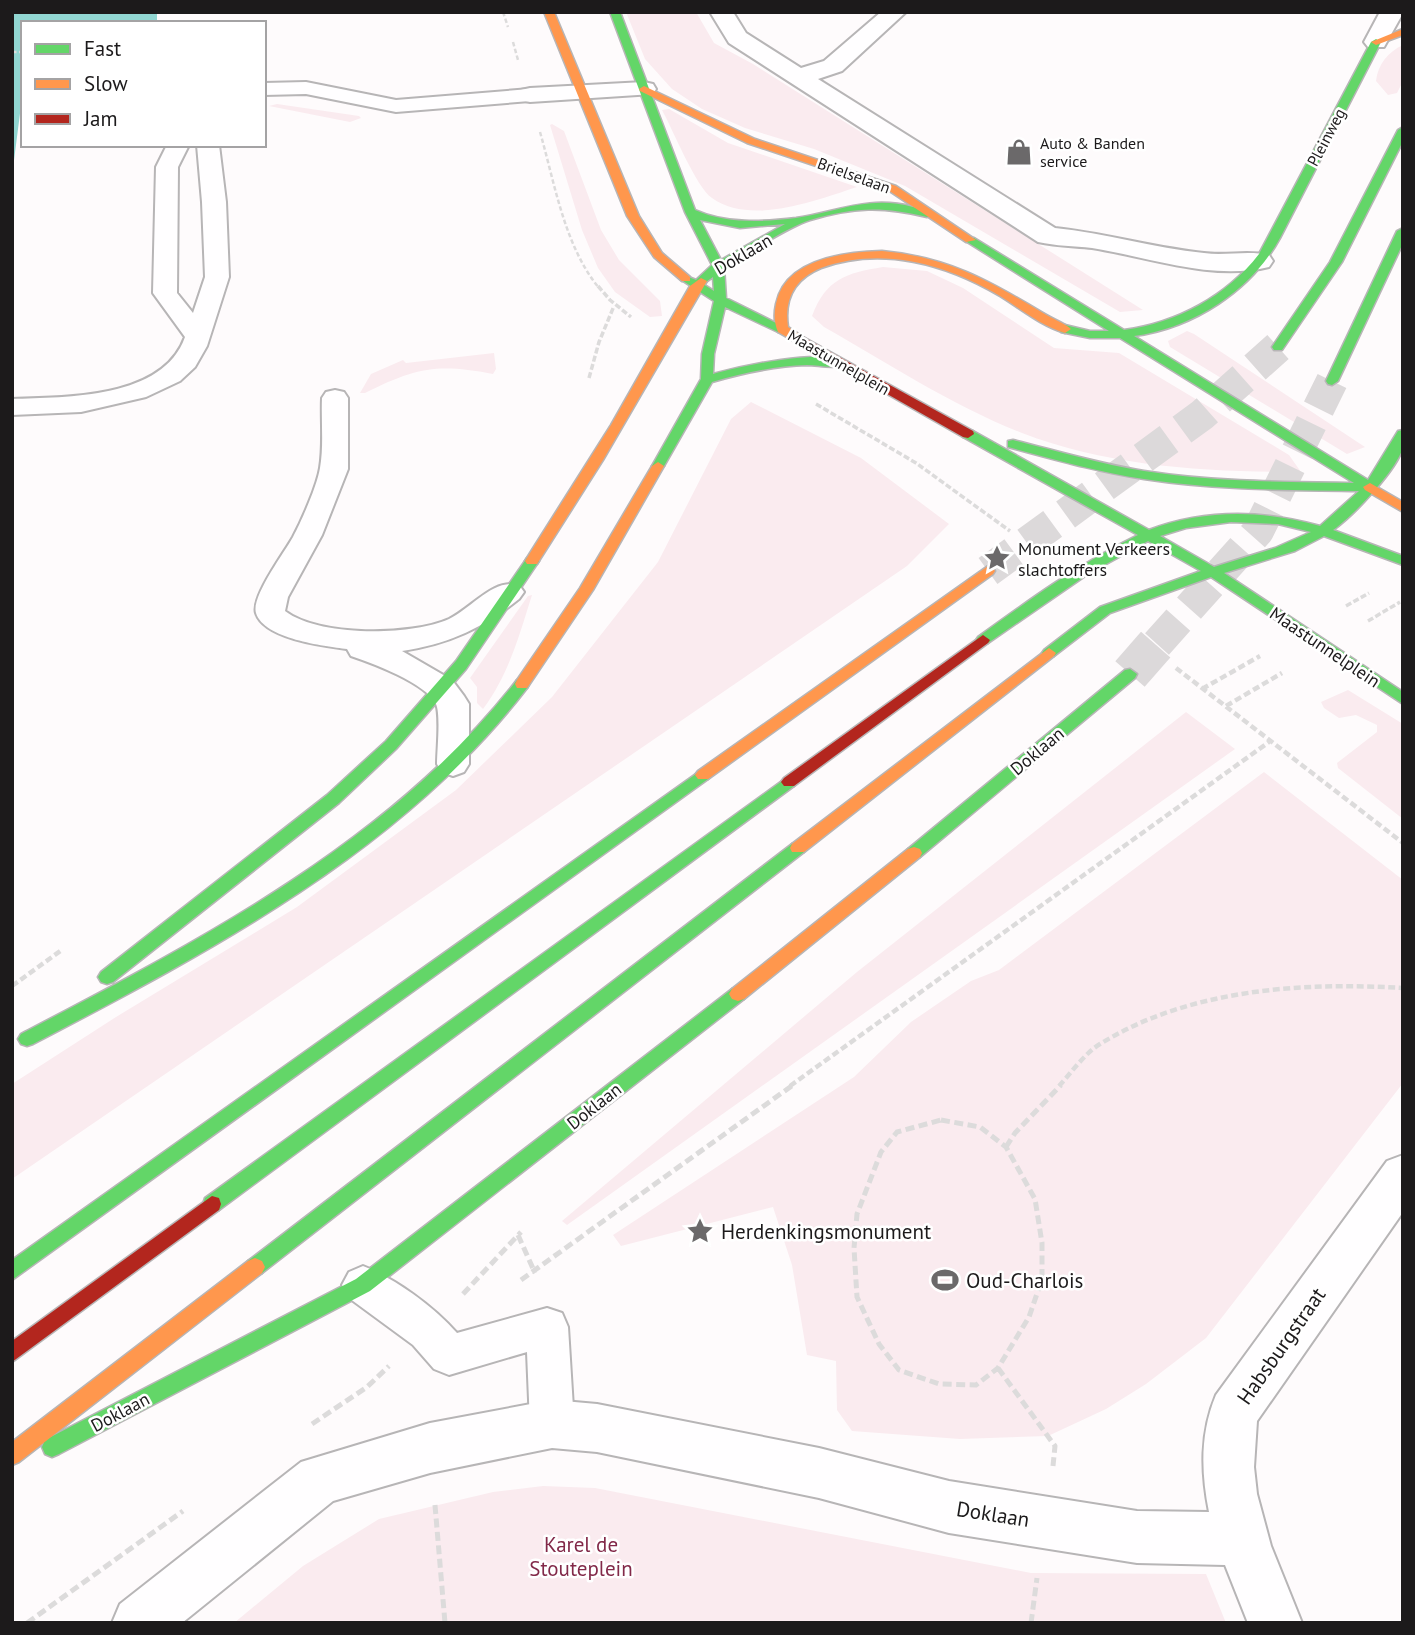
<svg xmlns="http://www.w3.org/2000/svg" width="1415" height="1635" viewBox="0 0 1415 1635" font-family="'PT Sans',sans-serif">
	<rect width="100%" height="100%" fill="#fefbfc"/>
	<path fill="#faebef" d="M626,12H696L714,43L753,64L1143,310L1120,312L905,186L814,149L745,128L702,109L672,89L645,59Z
		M1403,45V81L1397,93L1388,95L1376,81C1378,64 1388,52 1403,45Z
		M277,104L359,116L361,118L350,122L269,106Z
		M669,109L728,143L857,187C817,200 751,226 712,198C696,187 673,130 662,110Z
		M552,124L564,131L601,230L619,260L660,301L662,316L650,317L615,292L598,268L582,230L550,125Z
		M883,267L927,271L963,288L1054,348L1119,353L1289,455L1301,472C1208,472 1110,467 1022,433C953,406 889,364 824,327L812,316C826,279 846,273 883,267Z
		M1187,331L1194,334L1365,447L1347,454L1170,347L1168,341Z
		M494,353L496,369L493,374C437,363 415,368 365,393H360L371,374L403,360L406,363Z
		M751,402L861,458L949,524L907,566L12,1179V1084L116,1017L297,907L456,790L552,697L658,562L731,419Z
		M532,595C519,636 509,674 483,709L477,703V687L470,678L528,596Z
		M1348,690L1403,724V819L1338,768L1337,763L1377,732V725L1356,715L1339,718L1324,708L1321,702Z
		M1186,712L1235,749L567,1225L562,1221L857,972Z
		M1264,772L1403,880V1083L1206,1338L1146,1384L1106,1409L1048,1436L960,1439L852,1431L837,1410L836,1361L807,1355L792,1265L773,1207L621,1246L613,1235L854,1077L911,1022L971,981L999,970Z
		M543,1486L595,1488L1031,1573L1206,1574L1226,1623H234L303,1566L379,1519L493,1492Z"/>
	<path fill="#91d6d2" d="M12,12H157V23H23V90L12,176Z"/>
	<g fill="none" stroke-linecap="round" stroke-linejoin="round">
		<path stroke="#dcd9da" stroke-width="32" stroke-dasharray="32 16" stroke-linecap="butt" d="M988,571L1202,415L1278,347
			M1157,644L1258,531L1332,381"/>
		<path stroke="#dcd9da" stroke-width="39" stroke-dasharray="39 19" stroke-linecap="butt" d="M1130,674L1158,642"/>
		<g stroke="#b7b5b6" stroke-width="4">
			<path id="lane" d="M306,82L396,100L530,89L538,90L541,95L538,100L530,101L396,112L306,94L264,95V83Z
				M167,145H189L178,167L177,293L193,313L205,277L202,202L197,145H219L226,202L229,277L207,346L195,367L180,381L146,397L81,412L12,415V399C67,397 163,399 185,337L153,293L156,167Z
				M335,390L344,392L348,398V469L322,535L288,597L285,611C319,637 411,636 449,619C472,608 493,578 519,585L524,592L519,599C483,628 449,644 402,651L452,680L464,696L469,704V764L464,772L453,776L442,772L437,764C437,750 441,715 436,704C426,683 372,663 351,656L347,649C324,646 264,639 256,613C251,597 284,553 293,537C302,520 317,486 320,468C324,445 321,421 322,398L326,392Z
				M363,1266C396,1279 433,1306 457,1333L547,1308L562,1313L568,1327L574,1424L567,1439L552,1445L537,1439L530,1424L527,1352L449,1375L434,1369L413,1345L349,1298L342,1285L349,1272Z"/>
		</g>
		<g stroke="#b7b5b6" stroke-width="4">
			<path id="street" d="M710,12H733L746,33L801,68L824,61L881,12H906L842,71L818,79L1055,228C1105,233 1154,248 1204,253C1226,256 1248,250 1269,255L1273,261L1269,267C1211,281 1149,257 1092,248C1074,246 1056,246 1038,242L729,43Z
				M1380,12L1403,13L1384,47H1368L1364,42Z
				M644,82L653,84L656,89L653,94L530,102L521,100L518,95L521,90L530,88Z
				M1403,1155V1212L1257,1421L1254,1467L1257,1494L1271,1546L1302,1623H1248L1225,1565L1137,1563L949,1533L819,1498L597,1452L552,1448L430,1473L333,1501L182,1623H112L120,1604L301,1462L430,1423L552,1400L597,1404L819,1448L949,1481L1137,1511L1209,1512C1201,1472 1200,1433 1216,1395L1387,1161Z"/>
		</g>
		<g stroke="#b7b5b6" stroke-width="3">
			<path id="fast" d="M610,12H620L695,210C726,224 763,222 796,218C837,212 869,195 913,207C920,209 927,210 933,214L927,217C883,206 853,207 810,220C787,227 746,255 724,267L726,298L788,329L782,333L778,332L725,307L714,354L713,374C739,367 824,347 845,363C836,370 819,365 807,365C774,366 743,373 712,382L664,466L658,470L652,466L701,379L702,354L714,301L680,279L686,276L696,280L712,265L685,212ZM700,220L740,228L785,224L721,260ZM713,277L714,291L703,284Z
				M1376,39L1381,42L1280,238C1251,291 1193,328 1134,336L1368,480L1398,431L1403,430C1403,435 1404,442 1403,447C1397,470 1353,516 1333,530L1403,556V565L1324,536L1295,551L1224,573L1403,692V704L1211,577L1110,613L1054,656H1044L1042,653L1044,650L1100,607L1201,571L1148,541L1088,574L988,643H978L976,640L978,637C1029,600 1080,563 1138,535L963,437V431H973L1149,530C1205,509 1263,510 1320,526L1359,491C1287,490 1215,490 1144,479C1098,472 1053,459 1008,447V441L1013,440C1057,451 1100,464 1144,471C1214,482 1284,482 1354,483L1120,338H1090L1061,332L1059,329L1065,325L1090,331H1109L964,240L974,238L1124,330C1177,323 1227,296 1259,254L1371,42ZM1231,522L1278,524L1311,532L1275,548L1214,567L1160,536L1186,528Z
				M1403,127V141L1342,262L1282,350H1274L1272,347L1330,262L1398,130Z
				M1403,228V243L1338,381L1332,385L1328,384L1326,381L1397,231Z
				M532,557L539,561L466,669L396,749L339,803L113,982L107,984L101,982L98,977L101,972L327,795L386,741L456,661L527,558Z
				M1130,669L1137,674L1135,678L920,857H908L906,853L908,849L1125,670Z
				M522,679L529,684L527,688C403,850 211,951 33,1044L27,1046L21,1044L18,1039L21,1034C199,941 391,842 517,680Z
				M703,769L708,771L711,775L708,779L12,1280V1260Z
				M789,776L794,778L797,782L794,786L219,1210L212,1212L205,1210L203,1204L205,1198Z
				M798,842L804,844L806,848L804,852L262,1273L255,1276L248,1273L245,1267L248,1261L792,844Z
				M738,987L744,989L747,994L744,999L370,1291L59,1454L52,1457L45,1454L42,1447L45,1440L356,1279L732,989Z"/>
		</g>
		<g stroke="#b7b5b6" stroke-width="3">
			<path id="slow" d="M544,12H554L639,216L662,253L690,277V281H682L654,257L627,216Z
				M1403,29V35L1376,45L1371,42Z
				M644,86L755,139L896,186L976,240L966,242L888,190L747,143L640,91L639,89Z
				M882,251C947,257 988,280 1043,313C1052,319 1063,322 1071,329L1065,333C1041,326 1021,309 1000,296C946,264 882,246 821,268C794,279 784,300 788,327L809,341L807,344H799L778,332C774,323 774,313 776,304C785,259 844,252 882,251Z
				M701,278L707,281L603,460L537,564H527L525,561L611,425L690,286Z
				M658,462L664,466L593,590L527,688H517L515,684L517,680L580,588L652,466Z
				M1370,483L1403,502V512L1365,490L1363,487Z
				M988,566L993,568L995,571L993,574L708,779H698L695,775L698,771Z
				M1049,648L1056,653L1054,656L804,852H792L790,848L792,844Z
				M914,847L920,849L922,853L920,857L744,999L738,1001L732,999L729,994L732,989L908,849Z
				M255,1258L262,1261L265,1267L262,1273L19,1462L12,1465V1442L248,1261Z"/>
		</g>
		<g stroke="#b7b5b6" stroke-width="3">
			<path id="jam" d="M803,337L973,431L974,434L968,438L963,437L799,344V338Z
				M983,635L990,640L988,643L794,786H784L781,782L784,778Z
				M212,1196L219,1198L221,1204L219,1210L12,1362V1341Z"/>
		</g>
		<path stroke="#dcdbdb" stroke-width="2.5" stroke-dasharray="4.5 2.5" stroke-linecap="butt" d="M503,12L508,27
			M513,42L518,60
			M12,52H23
			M540,132C555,184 564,245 599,288"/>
		<path stroke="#dcdbdb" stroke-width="3.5" stroke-dasharray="6 2.5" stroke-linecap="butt" d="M598,286L610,300L631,317
			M589,378L599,342L614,306
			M816,404L916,463L1010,531
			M1346,606L1369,593
			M1368,621L1400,602"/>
		<path stroke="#dcdbdb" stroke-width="4.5" stroke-dasharray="7 3.5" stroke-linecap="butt" d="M1176,668L1403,843
			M1202,689L1260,656
			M1226,706L1282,673
			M12,986L63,949
			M790,1086L1269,742
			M1059,1086C1071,1073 1085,1053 1100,1044C1189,989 1301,982 1403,988"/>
		<path stroke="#dcdbdb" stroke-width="5" stroke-dasharray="9 4.5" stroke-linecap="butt" d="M941,1120L980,1127L1006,1147L1035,1199L1042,1243V1279L1029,1317L998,1368L976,1385L939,1384L899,1370L879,1344L857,1297L854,1248L857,1214L881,1152L897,1132Z
			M1006,1147L1015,1133L1061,1085
			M518,1235L535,1273
			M521,1280L793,1085
			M463,1294L521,1232
			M998,1368L1055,1446L1053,1466
			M312,1424L367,1387L389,1366
			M435,1505L445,1623
			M27,1623L183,1511
			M1031,1623L1037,1578"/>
		<use href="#lane" fill="#fffeff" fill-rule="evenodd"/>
		<use href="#street" fill="#fffeff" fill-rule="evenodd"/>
		<use href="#fast" fill="#63d668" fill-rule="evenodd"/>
		<use href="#slow" fill="#ff974d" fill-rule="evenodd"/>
		<use href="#jam" fill="#b3261e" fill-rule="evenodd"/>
	</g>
	<defs>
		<g id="shop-bare" transform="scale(2.1)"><path d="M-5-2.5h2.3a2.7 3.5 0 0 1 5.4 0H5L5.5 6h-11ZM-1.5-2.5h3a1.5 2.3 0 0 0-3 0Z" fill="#6b696a" stroke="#fff" stroke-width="2.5" paint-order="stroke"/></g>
		<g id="sight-bare" transform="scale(2.1)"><path d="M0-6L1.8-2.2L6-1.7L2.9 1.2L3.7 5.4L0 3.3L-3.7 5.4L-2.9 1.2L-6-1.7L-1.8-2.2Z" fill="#6b696a" stroke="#fff" stroke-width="2.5" paint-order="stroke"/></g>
		<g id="stadium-bare" transform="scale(2.1)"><path d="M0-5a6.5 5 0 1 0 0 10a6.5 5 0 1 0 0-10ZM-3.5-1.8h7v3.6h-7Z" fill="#6b696a" stroke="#fff" stroke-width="2.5" paint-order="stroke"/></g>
	</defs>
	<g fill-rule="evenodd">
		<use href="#shop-bare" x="1019" y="152"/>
		<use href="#sight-bare" x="997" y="558"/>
		<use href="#sight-bare" x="700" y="1231"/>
		<use href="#stadium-bare" x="945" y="1280"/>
	</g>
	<g text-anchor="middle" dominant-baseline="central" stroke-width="5" stroke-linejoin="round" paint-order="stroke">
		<g font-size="16" fill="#1c1a1b" stroke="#fff">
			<text transform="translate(1326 137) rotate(-62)">Pleinweg</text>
			<text transform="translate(854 175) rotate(20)">Brielselaan</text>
			<text transform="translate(839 362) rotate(30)">Maastunnelplein</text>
		</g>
		<g font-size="16" fill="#1c1a1b" stroke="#fff" text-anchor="start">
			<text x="1040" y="143">Auto &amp; Banden<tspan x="1040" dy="18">service</tspan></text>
		</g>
		<g font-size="18" fill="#1c1a1b" stroke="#fff">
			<text transform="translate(743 254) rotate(-30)">Doklaan</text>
			<text transform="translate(1325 647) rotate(34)">Maastunnelplein</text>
			<text transform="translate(1037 751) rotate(-40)">Doklaan</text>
			<text transform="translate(594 1106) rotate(-38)">Doklaan</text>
			<text transform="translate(120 1412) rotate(-28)">Doklaan</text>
		</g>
		<g font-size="18" fill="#1c1a1b" stroke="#fff" text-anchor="start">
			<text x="1018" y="548">Monument Verkeers<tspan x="1018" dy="21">slachtoffers</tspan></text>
		</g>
		<g font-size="21" fill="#1c1a1b" stroke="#fff" text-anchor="start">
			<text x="721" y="1231">Herdenkingsmonument</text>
			<text x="966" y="1280">Oud-Charlois</text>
		</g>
		<g font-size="21" fill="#1c1a1b" stroke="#fff">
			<text transform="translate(1281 1346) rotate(-55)">Habsburgstraat</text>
			<text transform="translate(993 1514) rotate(9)">Doklaan</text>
		</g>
		<g font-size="21" fill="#822949" stroke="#fff">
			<text x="581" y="1544">Karel de<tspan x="581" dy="24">Stouteplein</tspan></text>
		</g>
	</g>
	<rect width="1415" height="1635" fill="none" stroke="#1c1a1b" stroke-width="28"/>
	<rect x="21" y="21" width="245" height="126" fill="#ffffff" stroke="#a4a3a4" stroke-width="2"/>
	<rect x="35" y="44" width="35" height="10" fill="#63d668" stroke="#a4a3a4" stroke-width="2"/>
	<text x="84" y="56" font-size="21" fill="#1c1a1b">Fast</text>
	<rect x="35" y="79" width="35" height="10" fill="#ff974d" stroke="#a4a3a4" stroke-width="2"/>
	<text x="84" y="91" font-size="21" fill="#1c1a1b">Slow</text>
	<rect x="35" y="114" width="35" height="10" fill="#b3261e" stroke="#a4a3a4" stroke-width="2"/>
	<text x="84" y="126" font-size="21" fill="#1c1a1b">Jam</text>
</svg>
